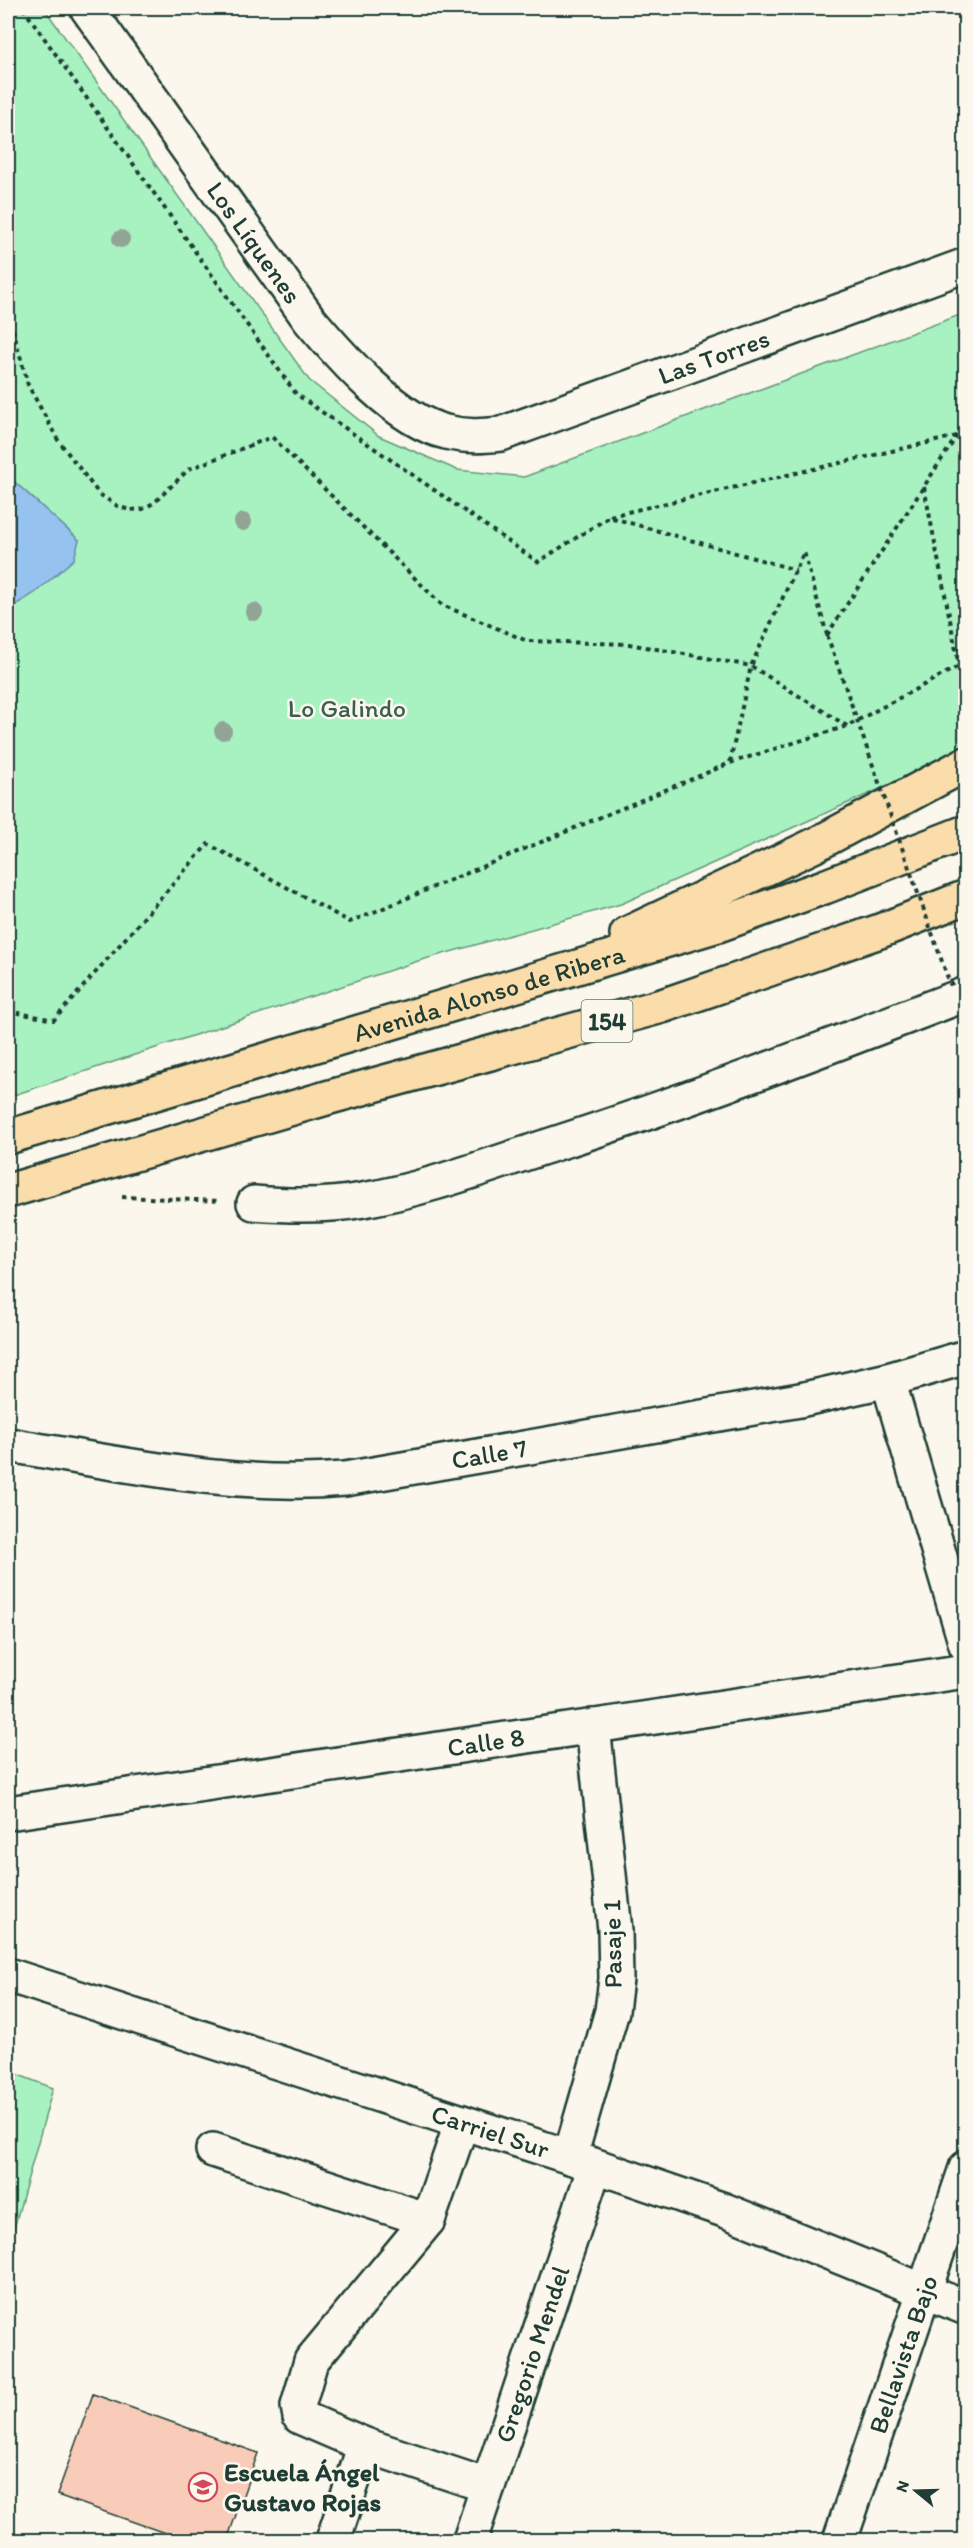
<svg xmlns="http://www.w3.org/2000/svg" width="973" height="2548" viewBox="0 0 973 2548" font-family="Itim,sans-serif">
	<rect width="100%" height="100%" fill="#fbf7ec"/>
	<filter id="ink" filterUnits="userSpaceOnUse"><feTurbulence type="fractalNoise" baseFrequency=".0167" numOctaves="2"/><feDisplacementMap in="SourceGraphic" scale="12" xChannelSelector="R" yChannelSelector="G"/><feConvolveMatrix kernelMatrix="1 2 1 2 8 2 1 2 1" color-interpolation-filters="sRGB"/></filter>
	<g filter="url(#ink)">
		<path fill="#a8f2c1" stroke="#64987a" stroke-width="1.5" d="M8,8H44L309,380L379,436L457,470L524,477L965,313V748L945,760L621,904L418,961L8,1097V610L36,592L79,540L8,476Z
			M8,2071L53,2088L8,2250Z"/>
		<path fill="#95c2ef" stroke="#668da4" stroke-width="1.5" d="M8,476L79,540L74,559L36,592L8,610Z"/>
		<path fill="#f8ccb9" stroke="#1f3d34" stroke-width="1.5" d="M93,2394L258,2453L227,2540H185L57,2495Z"/>
		<g fill="none" stroke-linecap="round" stroke-linejoin="round">
			<g stroke="#1f3d34" stroke-width="38">
				<g id="minor">
					<path id="s1" d="M87,8L309,319C341,357 397,421 446,432C465,437 482,436 501,434L966,265"/>
					<path d="M254,1203C291,1206 327,1207 363,1200C427,1189 489,1165 551,1145C691,1100 828,1047 966,994"/>
					<path d="M888,1380L966,1645"/>
					<path id="s2" d="M8,1445C119,1463 232,1489 345,1479L800,1400L888,1380L966,1357"/>
					<path id="s3" d="M8,1813L966,1671"/>
					<path id="s4" d="M8,1975L570,2157L724,2210L966,2308"/>
					<path d="M213,2150L428,2220"/>
					<path d="M570,2157L612,2011L616,1979L615,1930L593,1726"/>
					<path d="M365,2445L300,2417L298,2406L311,2361L428,2220L462,2122"/>
					<path d="M333,2540L365,2445L488,2486"/>
					<path id="s5" d="M470,2540L595,2166"/>
					<path id="s6" d="M840,2540L966,2168"/>
				</g>
			</g>
			<g stroke="#1f3d34" stroke-width="38">
				<g id="highway">
					<path d="M627,934L815,845L966,764"/>
					<path id="s7" d="M8,1137L718,925L824,887L966,832"/>
					<path d="M8,1191L330,1097L662,1006L880,931L966,897"/>
				</g>
			</g>
			<path stroke="#1f3d34" stroke-width="4" stroke-dasharray="4.5 4.5" stroke-linecap="butt" d="M23,8L296,394L538,562L609,517L796,570
				M8,312L28,385L58,440L99,494L119,507L130,510L143,509L155,502L189,469L272,437L442,605L527,641L629,644L751,666L804,552L827,635
				M924,487L959,666L966,664
				M610,516L957,436
				M827,635L966,422
				M730,762L751,666L847,726
				M8,1011L54,1020L208,844L350,922L730,763L847,726L959,666L966,657
				M122,1197L220,1201"/>
			<use href="#minor" stroke="#fbf7ec" stroke-width="33"/>
			<use href="#highway" stroke="#fbddab" stroke-width="33"/>
			<path stroke="#1f3d34" stroke-width="4" stroke-dasharray="4.5 4.5" stroke-linecap="butt" d="M827,635L950,984L966,978"/>
		</g>
		<g fill="#91a496">
			<circle cx="121" cy="239" r="9"/>
			<circle cx="243" cy="522" r="9"/>
			<circle cx="254" cy="612" r="9"/>
			<circle cx="223" cy="731" r="9"/>
		</g>
	</g>
	<defs>
		<g id="school-ring" transform="scale(1.5)"><circle r="9.5" fill="#fbf7ec" stroke="#d1495b" stroke-width="1.5"/><path d="M0-5L7-2L0 1L-7-2ZM-4 1L0 2.5L4 1V4Q0 6-4 4Z" fill="#d1495b"/></g>
	</defs>
	<g fill-rule="evenodd">
		<use href="#school-ring" x="203" y="2487"/>
	</g>
	<g text-anchor="middle" dominant-baseline="central" stroke-width="5" stroke-linejoin="round" paint-order="stroke">
		<rect fill="#fbf7ec" stroke="#61756b" stroke-width="1.5" x="581.5" y="1000" width="51" height="42" rx="4.5"/>
		<g font-size="24" font-weight="bold" fill="#1f3d34">
			<text x="607" y="1021">154</text>
		</g>
		<g font-size="26" fill="#1f3d34" stroke="#fbf7ec">
			<text stroke="none"><textPath href="#s1" startOffset="288">Los Líquenes</textPath></text>
			<text stroke="none"><textPath href="#s1" startOffset="844">Las Torres</textPath></text>
			<text stroke="none"><textPath href="#s7" startOffset="502">Avenida Alonso de Ribera</textPath></text>
			<text stroke="none"><textPath href="#s2" startOffset="486">Calle 7</textPath></text>
			<text stroke="none"><textPath href="#s3" startOffset="483">Calle 8</textPath></text>
			<text transform="translate(612 1944) rotate(-91)">Pasaje 1</text>
			<text stroke="none"><textPath href="#s4" startOffset="507">Carriel Sur</textPath></text>
			<text stroke="none"><textPath href="#s5" startOffset="196">Gregorio Mendel</textPath></text>
			<text stroke="none"><textPath href="#s6" startOffset="196">Bellavista Bajo</textPath></text>
		</g>
		<g font-size="26" fill="#3a6150" stroke="#fbf7ec">
			<text x="347" y="708">Lo Galindo</text>
		</g>
		<g font-size="26" font-weight="bold" fill="#1f3d34" stroke="#fbf7ec" text-anchor="start">
			<text x="224" y="2472">Escuela Ángel<tspan x="224" dy="30">Gustavo Rojas</tspan></text>
		</g>
	</g>
	<rect width="973" height="2548" fill="none" stroke="#fbf7ec" stroke-width="30"/>
	<rect x="15" y="15" width="943" height="2518" fill="none" stroke="#1f3d34" stroke-width="2" filter="url(#ink)"/>
	<g transform="translate(916 2491) rotate(289)" stroke="#fbf7ec" stroke-width="4.5" paint-order="stroke">
	<path d="M0-4.5L10 22L0 15L-10 22Z" fill="#1f3d34"/>
	<text y="-9" font-size="16" font-weight="bold" text-anchor="middle" fill="#1f3d34">N</text>
	</g>
</svg>
